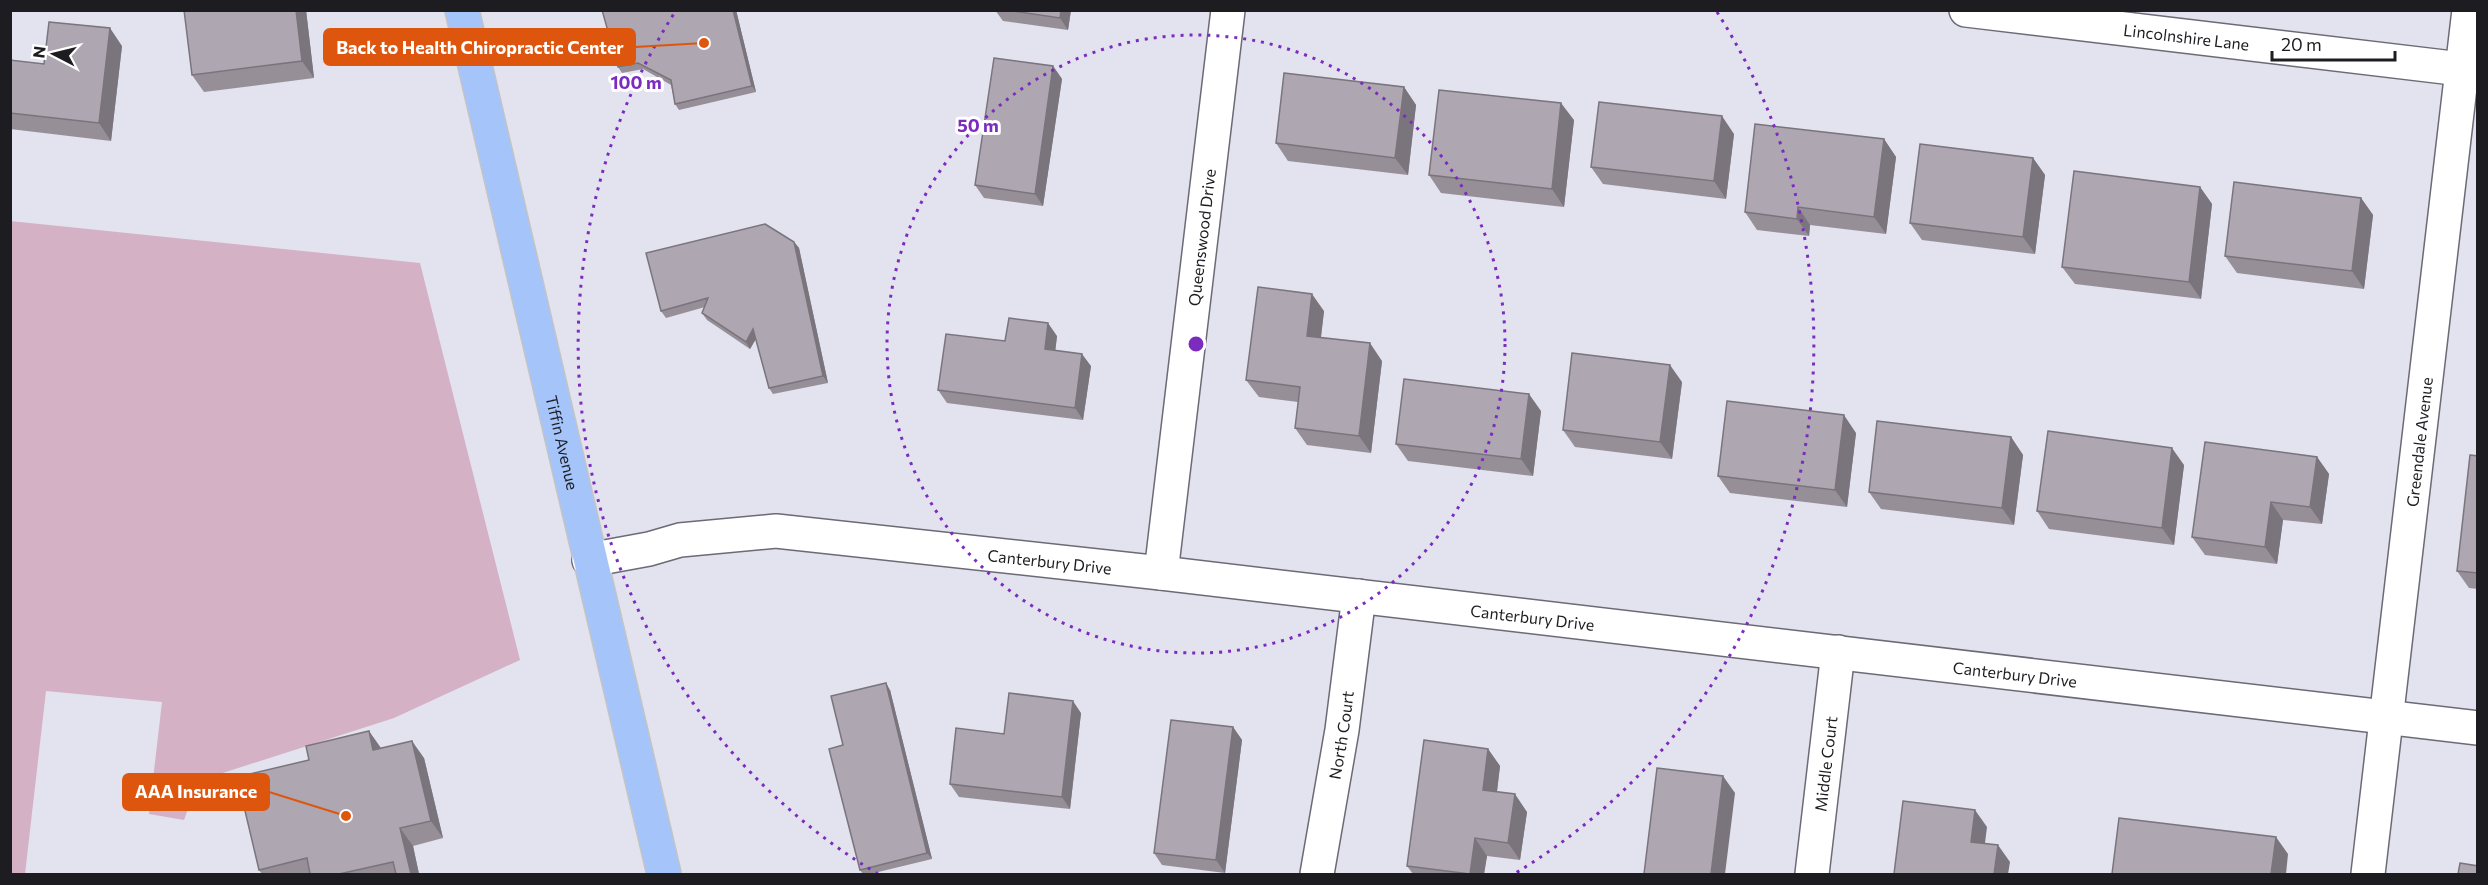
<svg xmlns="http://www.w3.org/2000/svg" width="2488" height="885" viewBox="0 0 2488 885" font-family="Commissioner,sans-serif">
	<rect width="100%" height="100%" fill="#e3e2ef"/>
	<path fill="#d4b1c4" d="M10,221L420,263L520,660L394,718L198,781L184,820L149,814L162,702L46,691L25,874H11Z"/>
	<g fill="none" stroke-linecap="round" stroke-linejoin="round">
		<g stroke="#6b6a75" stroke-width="36">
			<g id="minor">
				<path id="s1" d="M1966,10L2478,71"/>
				<path id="s2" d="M589,560L649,549L680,540L776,531L1161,573L2478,728"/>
				<path id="s3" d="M1161,573L1228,10"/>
				<path id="s4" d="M1317,874L1342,730L1359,596"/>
				<path id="s5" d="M1812,874L1838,652"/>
				<path id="s6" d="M2368,874L2469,10"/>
			</g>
		</g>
		<g stroke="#c4c4c5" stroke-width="36">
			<g id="trunk">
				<path id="s7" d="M462,10L664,874"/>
			</g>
		</g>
		<use href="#minor" stroke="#fff" stroke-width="33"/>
		<use href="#trunk" stroke="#a4c4fa" stroke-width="33"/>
	</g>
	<path fill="#968f98" d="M306,10L314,78L204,92L192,75Z
		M602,10H736L756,92L679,110L675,104L671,85L643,69L622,73L618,67Z
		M995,10H1071L1068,30L1003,21Z
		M122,46L111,141L10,129V60L44,64Z
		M1053,66L1062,79L1043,206L984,198L975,185Z
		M1404,87L1416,105L1408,175L1288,161L1276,143Z
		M1574,120L1564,207L1441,193L1429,175Z
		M1734,134L1726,199L1603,184L1591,167Z
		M1884,139L1896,157L1886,234L1810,225L1809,236L1757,230L1745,212Z
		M2033,158L2045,175L2035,254L1922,240L1910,223Z
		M2200,187L2212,204L2201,299L2075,284L2062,267Z
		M2361,198L2373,215L2364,289L2237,273L2225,256Z
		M794,242L799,248L828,383L773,394L769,388L756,339L750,349L707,320L702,313L705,307L666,318L661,311Z
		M1324,311L1321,337L1382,361L1371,453L1307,445L1295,428L1298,402L1259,397L1246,380Z
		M1057,336L1055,351L1091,366L1083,420L947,403L938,390L1005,341Z
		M1682,382L1672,459L1575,447L1563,430Z
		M1541,411L1533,476L1408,461L1396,444Z
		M1856,433L1847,507L1730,493L1718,476Z
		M2011,437L2023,455L2014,525L1881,509L1869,492Z
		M2478,456V589L2469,588L2457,571Z
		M2317,457L2329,474L2322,524L2283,520L2277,564L2205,555L2192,537Z
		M2184,465L2174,545L2049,529L2037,511Z
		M890,690L932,859L870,874H863L860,870L843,745Z
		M1081,713L1070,809L959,797L950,784L1004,734Z
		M1233,727L1242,740L1225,873L1162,865L1154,853Z
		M381,748L424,758L443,838L413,846L419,874H262L259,870Z
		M1488,749L1500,766L1497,792L1527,812L1520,860L1487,856L1484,874H1413L1407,866Z"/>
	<path fill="#7a747c" d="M296,10H306L314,78L302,61Z
		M733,10H736L756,92L752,86Z
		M1061,10H1071L1068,30L1060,18Z
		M110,28L122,46L111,141L99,123Z
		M1053,66L1062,79L1043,206L1035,194Z
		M1404,87L1416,105L1408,175L1395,158Z
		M1561,103L1574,120L1564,207L1552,189Z
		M1722,116L1734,134L1726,199L1714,181Z
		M1884,139L1896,157L1886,234L1874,217Z
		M2033,158L2045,175L2035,254L2023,237Z
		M2200,187L2212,204L2201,299L2189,282Z
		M2361,198L2373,215L2364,289L2352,271Z
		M1798,207L1810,225L1809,236L1797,219Z
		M794,242L799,248L828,383L823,376Z
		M1312,294L1324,311L1319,353L1307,336Z
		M1048,323L1057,336L1054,362L1045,349Z
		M753,329L758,335L750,349L746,342Z
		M1370,343L1382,361L1371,453L1359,436Z
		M1082,354L1091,366L1083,420L1075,408Z
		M1670,365L1682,382L1672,459L1660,442Z
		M1529,394L1541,411L1533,476L1521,459Z
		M1844,415L1856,433L1847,507L1835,490Z
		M2011,437L2023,455L2014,525L2002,508Z
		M2172,448L2184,465L2174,545L2162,528Z
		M2317,457L2329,474L2322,524L2310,507Z
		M2271,502L2283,520L2277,564L2265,547Z
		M886,683L890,690L932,859L927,853Z
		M1073,701L1081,713L1070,809L1062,797Z
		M1233,727L1242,740L1225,873L1216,860Z
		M369,731L381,748L373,750Z
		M412,741L424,758L443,838L431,821Z
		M1488,749L1500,766L1495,807L1483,790Z
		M1723,776L1735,793L1725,874H1711Z
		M1515,794L1527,812L1520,860L1508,843Z
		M1975,810L1987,827L1983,859L1971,842Z
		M400,828L413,846L419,874H411Z
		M2276,837L2288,854L2286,874H2271Z
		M1475,838L1487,856L1484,874H1470Z
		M1998,845L2010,862L2008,874H1994Z"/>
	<path fill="#aea6b1" stroke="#7a747c" stroke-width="1.5" d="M184,10H296L302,61L192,75Z
		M602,10H733L752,86L675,104L671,80L638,63L618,67Z
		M1006,10H1061L1060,18Z
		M49,22L110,28L99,123L10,113V60L44,64Z
		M994,58L1053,66L1035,194L975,185Z
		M1284,73L1404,87L1395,158L1276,143Z
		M1439,90L1561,103L1552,189L1429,175Z
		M1599,102L1722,116L1714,181L1591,167Z
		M1755,124L1884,139L1874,217L1798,207L1797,219L1745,212Z
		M1920,144L2033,158L2023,237L1910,223Z
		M2074,171L2200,187L2189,282L2062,267Z
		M2234,182L2361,198L2352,271L2225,256Z
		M765,224L794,242L823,376L769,388L753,329L746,342L702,313L708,298L661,311L646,253Z
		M1258,287L1312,294L1307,336L1370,343L1359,436L1295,428L1300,387L1246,380Z
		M1009,318L1048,323L1045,349L1082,354L1075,408L938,390L946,334L1005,341Z
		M1572,353L1670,365L1660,442L1563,430Z
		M1404,379L1529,394L1521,459L1396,444Z
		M1727,401L1844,415L1835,490L1718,476Z
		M1877,421L2011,437L2002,508L1869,492Z
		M2048,431L2172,448L2162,528L2037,511Z
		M2205,442L2317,457L2310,507L2271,502L2265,547L2192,537Z
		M2470,455L2478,456V573L2457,571Z
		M886,683L927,853L860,870L829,749L843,745L831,696Z
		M1009,693L1073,701L1062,797L950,784L956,728L1004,734Z
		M1171,720L1233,727L1216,860L1154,853Z
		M369,731L373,750L412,741L431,821L400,828L411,874H396L393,862L339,874H310L307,858L259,870L237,777L309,760L306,746Z
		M1424,740L1488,749L1483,790L1515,794L1508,843L1475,838L1470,874L1407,866Z
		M1657,768L1723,776L1711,874H1644Z
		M1903,801L1975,810L1971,842L1998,845L1994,874H1894Z
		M2119,818L2276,837L2271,874H2112Z
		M2460,863L2478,866V874H2458Z"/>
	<g fill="none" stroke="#7b2cbf" stroke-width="3" stroke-dasharray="3 6">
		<circle cx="1196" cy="344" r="309"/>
		<path d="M878 874A618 618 0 0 1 675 12M1717 12A618 618 0 0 1 1514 874"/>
	</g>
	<g text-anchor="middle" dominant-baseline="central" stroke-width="6" stroke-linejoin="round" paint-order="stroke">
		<g font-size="16" fill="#1d1d21" stroke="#fff">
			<text stroke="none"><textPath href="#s1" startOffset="222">Lincolnshire Lane</textPath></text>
			<text stroke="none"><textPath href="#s3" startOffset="338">Queenswood Drive</textPath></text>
			<text stroke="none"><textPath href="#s7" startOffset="444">Tiffin Avenue</textPath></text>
			<text stroke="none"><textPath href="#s6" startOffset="435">Greendale Avenue</textPath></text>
			<text stroke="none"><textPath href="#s2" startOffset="465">Canterbury Drive</textPath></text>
			<text stroke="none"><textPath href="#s2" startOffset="951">Canterbury Drive</textPath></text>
			<text stroke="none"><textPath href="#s2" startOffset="1437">Canterbury Drive</textPath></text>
			<text stroke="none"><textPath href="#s4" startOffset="141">North Court</textPath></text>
			<text stroke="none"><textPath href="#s5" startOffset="111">Middle Court</textPath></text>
		</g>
	</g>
	<circle cx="1196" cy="344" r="9" fill="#7b2cbf" stroke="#fff" stroke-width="3"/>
	<g font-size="18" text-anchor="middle" font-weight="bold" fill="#7b2cbf" stroke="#fff" stroke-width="6" stroke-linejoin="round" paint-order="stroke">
		<text x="636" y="89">100 m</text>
		<text x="978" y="132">50 m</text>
	</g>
	<path fill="none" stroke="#de560d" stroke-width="2" d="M704 43L635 47M346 816L269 792"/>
	<g fill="#de560d" stroke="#fff" stroke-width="2">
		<circle cx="704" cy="43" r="6"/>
		<circle cx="346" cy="816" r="6"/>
	</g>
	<g fill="#de560d" stroke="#de560d" stroke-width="2">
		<rect x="324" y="29" width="311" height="36" rx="6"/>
		<rect x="123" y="774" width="146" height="36" rx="6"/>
	</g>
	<g font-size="18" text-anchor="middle" font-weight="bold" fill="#fff">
		<text x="480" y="54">Back to Health Chiropractic Center</text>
		<text x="196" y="798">AAA Insurance</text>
	</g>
	<rect width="2488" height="885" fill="none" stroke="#1d1d21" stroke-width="24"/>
	<g transform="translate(54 54) rotate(277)" stroke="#ffffff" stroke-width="4.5" paint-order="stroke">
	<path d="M0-4.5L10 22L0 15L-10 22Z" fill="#1d1d21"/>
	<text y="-9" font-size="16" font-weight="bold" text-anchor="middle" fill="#1d1d21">N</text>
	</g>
	<path d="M2272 51v9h123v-9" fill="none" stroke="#1d1d21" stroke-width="3"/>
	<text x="2281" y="51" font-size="18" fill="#1d1d21" stroke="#ffffff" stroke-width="4.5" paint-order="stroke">20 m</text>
</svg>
